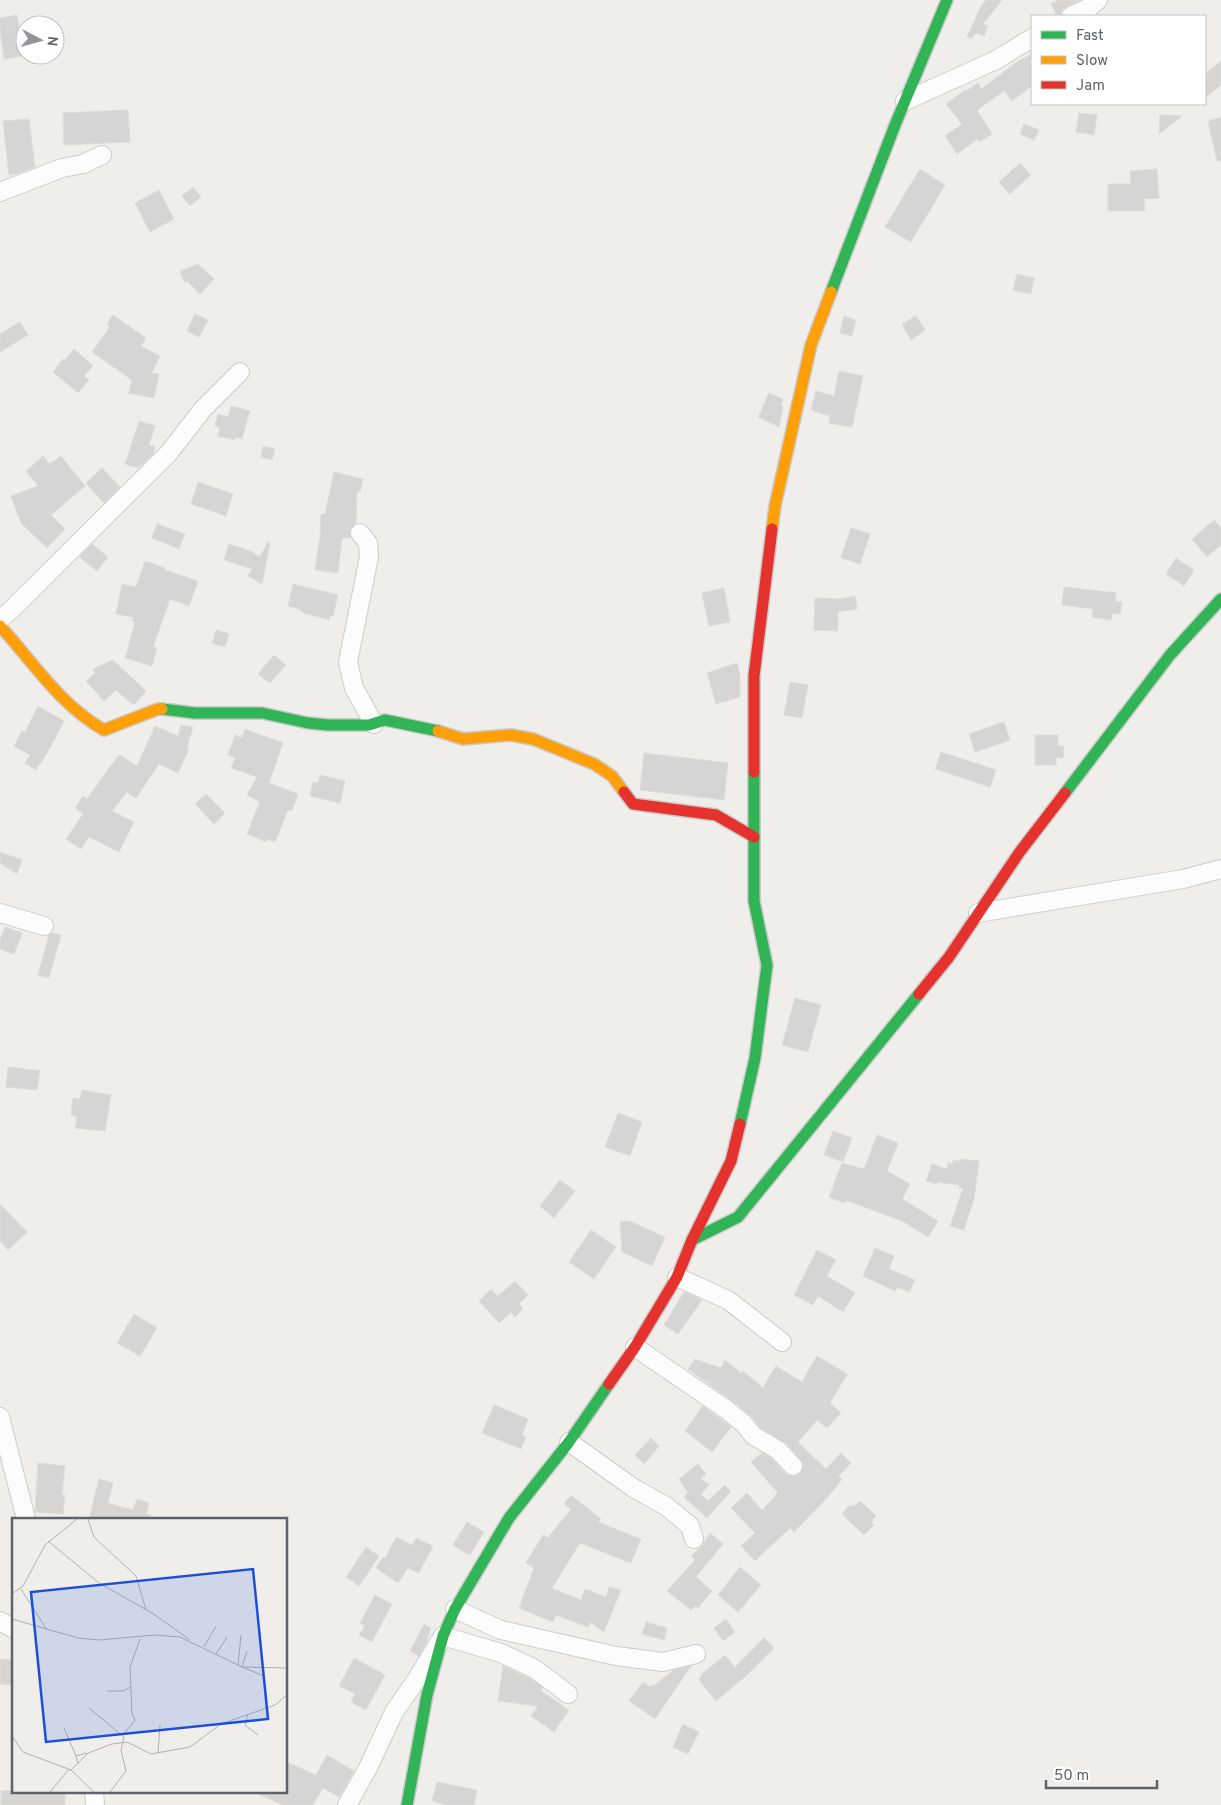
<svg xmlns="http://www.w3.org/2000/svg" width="1221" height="1805" viewBox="0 0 1221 1805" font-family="Overpass,sans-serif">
	<rect width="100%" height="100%" fill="#efeeea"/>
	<path fill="#d6d5d3" stroke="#deddd9" d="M986,0H1002L983,24L988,26L984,36L976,33L971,39L967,37L980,8Z
		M1058,0H1080L1066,7L1062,10L1061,16H1057L1051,4Z
		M17,15L23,56L4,59L0,31V18Z
		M1032,54V86L1012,101L1004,91L977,110L992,134L979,142L978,139L957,154L945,136L962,124L946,104L965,90L966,91L978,83L981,89L1017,62Z
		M1221,61V85L1205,98V74Z
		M128,110L130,142L64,145L63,113Z
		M1079,113L1097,115L1094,135L1076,132Z
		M1160,115L1182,116L1159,134Z
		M1221,117V161H1217L1208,121Z
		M29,119L35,167L19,173L9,175L3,121Z
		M1024,124L1039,130L1034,140L1020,134Z
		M1020,163L1031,175L1010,194L999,182Z
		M920,169L945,185L911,242L885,227Z
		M1157,169L1159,198L1144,199L1145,211H1108V184H1131L1130,171Z
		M193,187L201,197L190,206L182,196Z
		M159,190L174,219L150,232L135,203Z
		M198,264L214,279L200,294L187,281L184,282L180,271Z
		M1017,274L1034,278L1031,294L1013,290Z
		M195,314L208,320L199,337L187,331Z
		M113,315L146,338L141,346L160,356L152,373L159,374L154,398L129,393L132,380L92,352L110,327L107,324Z
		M844,316L856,320L852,336L840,333Z
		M916,316L925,330L911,340L902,324Z
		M20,322L28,335L0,352V334Z
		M74,349L93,366L84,376L89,380L78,393L53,372L63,359L65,360Z
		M839,371L863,376L852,427L829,423L830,416L811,410L816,391L834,396Z
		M769,393L783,399L781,405L783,406L779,427L758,417Z
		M231,406L250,411L242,439L235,437V440L218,436L220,427L215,426L218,414L228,417Z
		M139,421L155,426L149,445L155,447L153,454L138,468L125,464Z
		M263,446L275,449L272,460L261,457Z
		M43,456L50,464L61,456L85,486L51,515L65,529L47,548L21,523L11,496L38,486L26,471Z
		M102,468L120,487L104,503L86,483Z
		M334,472L363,479L360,492L357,491L356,523L350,530L351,538H342L338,573L315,570L319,541H320L321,514H325Z
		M198,482L233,494L226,516L191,504Z
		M1214,520L1221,528V545L1207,557L1192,539Z
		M157,524L185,534L179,549L152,538Z
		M851,528L870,534L860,564L841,558Z
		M268,542L270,543L262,584L248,576L252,569L224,560L229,544L250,551L260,557Z
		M92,544L108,557L97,571L79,557Z
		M1176,558L1194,570L1184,586L1166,574Z
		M145,561L165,568V570L198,581L189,606L170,599L153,647L157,648L152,666L125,658L135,622L132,621L133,617L116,614L122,584L136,587Z
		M293,584L338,595L333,616H330L329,620L304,613L301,611L302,610L288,606Z
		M1064,587L1116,593L1115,601L1122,602L1120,614L1112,613L1111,620L1092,617L1093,609L1062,605Z
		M724,588L730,622L709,626L702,593Z
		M855,596L857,609L838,612V631L814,630L815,598L840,599Z
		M216,630L229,634L225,647L212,643Z
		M274,655L286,665L270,683L258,674Z
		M113,660L146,691L136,703L132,704L116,690L104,701L86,681L95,673L93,669Z
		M737,663L740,675V697L716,704L707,673Z
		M790,682L808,685L802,718L784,715Z
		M38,706L64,721L50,748L36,770L25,763L30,755L14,746L22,731L25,732Z
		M1004,722L1010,740L975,752L969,734Z
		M181,725L193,727L187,748L189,749L178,773L159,764L136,798L127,792L112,811L134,822L119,852L89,837L81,849L66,839L83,814L75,808L83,796L87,799L118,756L120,755L137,766L155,726L178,736Z
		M245,729L283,743L269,783L298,794L292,811L288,810L275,842L268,839L266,842L247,834L260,802L247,795L257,777L231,768L235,758L228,755L235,735L242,738Z
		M1035,735H1058V746H1064L1063,758H1056V765H1035Z
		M941,752L996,770L990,787L935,769Z
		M644,753L728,763L724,800L640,790Z
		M320,775L345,781L340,803L310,796L313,782L318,783Z
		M206,794L225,813L214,824L195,804Z
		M0,852L22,860L17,874L0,863Z
		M5,927L22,933L14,954L0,949V940Z
		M52,933L61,935L49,978L38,975L49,935Z
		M795,998L821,1005L808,1052L782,1045Z
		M8,1067L40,1071L37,1090L6,1087Z
		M82,1090L111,1095L105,1131L75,1128L77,1117L71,1115L73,1098L80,1099Z
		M618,1113L642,1122L630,1156L605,1147Z
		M833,1131L852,1138L843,1162L824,1155Z
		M877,1135L898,1143L887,1171L910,1184L902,1199L938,1221L928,1237L904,1222L846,1200L844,1203L829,1197L842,1163L864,1169Z
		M960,1159L979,1161L974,1199L964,1230L950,1226L963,1188H959V1185L938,1182L937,1184L926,1181L932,1164L947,1169L948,1163L953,1164V1160L959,1161Z
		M560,1180L575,1191L554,1218L540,1206Z
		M0,1204L27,1232L8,1250L0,1241Z
		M620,1221H629L665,1237L652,1266L622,1252Z
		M591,1230L616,1247L594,1279L569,1262Z
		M875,1248L894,1256L889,1269L915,1280L909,1292L897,1287L895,1291L863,1276Z
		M817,1250L836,1260L827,1276L855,1293L843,1312L818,1296L813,1305L794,1295Z
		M515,1281L528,1295L519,1304L523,1309L515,1317L511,1312L499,1323L479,1301L491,1289L498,1296Z
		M684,1292L702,1300L678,1334L664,1325Z
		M134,1314L157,1328L140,1356L117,1343Z
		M817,1356L847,1374L830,1403L841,1413L827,1428L817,1420L798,1442L826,1469L841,1453L851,1463L838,1477L842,1479L828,1497L794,1532L790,1528L755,1561L741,1546L755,1533L731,1508L747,1493L762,1510L778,1493L751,1462L762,1453L771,1458L786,1474L795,1476L801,1473L803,1469V1463L786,1443L761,1428L750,1415L734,1402L688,1369L695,1359L721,1368L725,1360L741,1373L743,1371L763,1388L776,1366L802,1382Z
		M494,1405L528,1419L522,1435L526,1437L521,1449L482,1433Z
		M703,1406L731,1427L712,1452L685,1431Z
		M651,1438L659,1446L644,1464L635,1455Z
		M38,1463L65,1466L62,1495H65L63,1514L35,1512Z
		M698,1464L706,1474L701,1478L709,1485L701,1494L708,1501L725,1485L731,1491L707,1518L684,1497L688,1493L679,1479Z
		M99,1479L113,1483L108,1503L133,1510L137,1499L149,1503L146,1514L151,1515V1519H89Z
		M571,1495L601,1519L598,1522L641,1539L631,1563L580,1543L552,1588L581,1600L585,1589L606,1597L609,1587L621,1590L604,1632L590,1622L588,1627L556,1615L553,1622L519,1608L534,1568L526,1563L543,1535L548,1538L571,1509L564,1504Z
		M860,1501L876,1516L871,1522L874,1525L864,1535L842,1514L849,1506H854Z
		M467,1522L484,1532L470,1555L453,1545Z
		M710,1533L723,1544L696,1577L712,1591L698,1608L695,1606L691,1610L667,1591L695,1560L691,1556L702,1546Z
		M396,1537L412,1545L416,1538L433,1546L419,1573L408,1568L398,1583L376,1568L383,1557L385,1559Z
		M366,1547L379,1556L359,1586L346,1577Z
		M740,1567L761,1585L738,1612L718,1595Z
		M375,1595L392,1604L372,1642L359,1635L365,1626L360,1623Z
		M726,1619L735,1632L723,1641L714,1628Z
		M646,1622L667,1628L664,1640L642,1634Z
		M424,1624L431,1628L427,1641L419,1656L410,1651Z
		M764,1638L774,1648L747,1675L716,1701L699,1680L702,1674L725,1655L735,1667Z
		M354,1658L385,1675L366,1710L351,1702L355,1694L339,1686Z
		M0,1659L14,1660V1685L0,1684Z
		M503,1666L529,1678L543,1688L541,1691L569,1710L554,1732L531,1716L538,1706L498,1701Z
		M691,1666L655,1719L629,1701L643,1682L650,1687L651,1685L653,1686L674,1670Z
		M683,1724L699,1732L688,1754L673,1747Z
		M327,1755L354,1771L339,1797L323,1788L313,1805H283L252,1791H286V1762L316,1775Z
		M437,1782L477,1790L474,1805H446L432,1801Z
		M14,1790V1791H65V1805H1V1791Z"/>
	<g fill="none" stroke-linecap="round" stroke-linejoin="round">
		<g stroke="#cbcccc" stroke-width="20">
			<path id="street" d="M1071,16L1090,7L1098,0
				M905,101L996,60L1032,38
				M0,192L62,168L83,164L102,155
				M360,533L368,543L369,557L348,662L354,688L374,724
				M0,619L10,611L168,454L203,409L240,372
				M0,913L44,926
				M978,913L1183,879L1221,869
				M677,1277L728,1300L782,1342
				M635,1347L727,1410L743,1423L754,1436L778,1450L793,1466
				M0,1417L26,1519
				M569,1442L635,1489L666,1506L690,1526L694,1539
				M455,1609L501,1630L616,1656L663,1662L696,1654
				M0,1621L14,1629
				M94,1791L95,1805
				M347,1805L368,1768L394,1712L417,1679L443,1636L501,1653L535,1669L568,1694"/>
		</g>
		<g stroke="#cacacb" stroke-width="14">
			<path id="fast" d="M831,292L895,125L947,0
				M162,709L195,713H262L308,723L328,725H369L385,720L438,731
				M1065,793L1170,655L1221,599
				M740,1124L755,1058L767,965L754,901V772
				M692,1240L738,1217L919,994
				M407,1805L427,1695L443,1636L455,1609L509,1518L569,1442L609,1384"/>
		</g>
		<g stroke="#cacacb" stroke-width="14">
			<path id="slow" d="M772,529L775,506L811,345L831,292
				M0,626C34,663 60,705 104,730L158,709H162
				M438,731L463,739L511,735L533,739L594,764L612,776L624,792"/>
		</g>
		<g stroke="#cacacb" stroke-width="14">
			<path id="jam" d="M754,772V676L772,529
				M624,792L633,804L716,815L754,837
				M919,994L949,957L1019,853L1065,793
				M609,1384L635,1347L677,1277L692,1240L731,1161L740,1124"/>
		</g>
		<use href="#street" stroke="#fdfcfc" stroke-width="18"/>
		<use href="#fast" stroke="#30b455" stroke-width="11"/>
		<use href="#slow" stroke="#ff9f0a" stroke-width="11"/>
		<use href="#jam" stroke="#e5322d" stroke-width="11"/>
	</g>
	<g transform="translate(12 1518)">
		<rect width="275" height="275" fill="#efeeea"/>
		<path fill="none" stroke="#b1b2b2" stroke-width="1" d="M76,1L82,19L124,58L134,92M36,23L87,65L140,95L178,122M9,71L35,112M0,76L11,68L33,27L65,1M0,101L66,120L87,122L143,117L168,119L230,149L275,150M192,129L204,108M235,133L230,149L252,158M204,136L215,119M226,147L229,117M95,173H111L119,169M77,190L112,219M236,196L233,207L246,217M52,210L64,238M111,217L123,202L120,196L118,149L128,121M0,218L11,234L59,252L76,235L100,226L115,224L139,236L178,229L209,206L263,187L275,177M146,235L148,207M66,246L64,238L75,235M59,252L82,274M38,274L57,251M98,274L114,253L109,232L112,219"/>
		<path fill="#1d4ed8" fill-opacity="0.15" stroke="#1d4ed8" stroke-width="2.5" d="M241,51L256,201L34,224L19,74Z"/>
		<rect width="275" height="275" fill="none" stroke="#5f6368" stroke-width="2.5"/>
	</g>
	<rect x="1031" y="15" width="175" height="90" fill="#ffffff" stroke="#bfc1c3"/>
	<rect x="1041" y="31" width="25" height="8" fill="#30b455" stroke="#bfc1c3"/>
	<text x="1076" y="40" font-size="15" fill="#5f6368">Fast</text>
	<rect x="1041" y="56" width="25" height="8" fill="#ff9f0a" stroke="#bfc1c3"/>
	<text x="1076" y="65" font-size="15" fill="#5f6368">Slow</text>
	<rect x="1041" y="81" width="25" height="8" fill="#e5322d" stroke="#bfc1c3"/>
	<text x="1076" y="90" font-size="15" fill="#5f6368">Jam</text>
	<g transform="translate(40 40) rotate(96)"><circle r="24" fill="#ffffff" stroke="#bfc1c3"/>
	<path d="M0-4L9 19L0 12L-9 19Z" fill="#919496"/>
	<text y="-8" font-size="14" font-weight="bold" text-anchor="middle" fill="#5f6368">N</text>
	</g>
	<path d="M1046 1780v8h111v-8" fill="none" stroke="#5f6368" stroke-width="2.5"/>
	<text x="1054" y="1780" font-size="15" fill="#5f6368" stroke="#ffffff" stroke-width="4" paint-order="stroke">50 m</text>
</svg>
